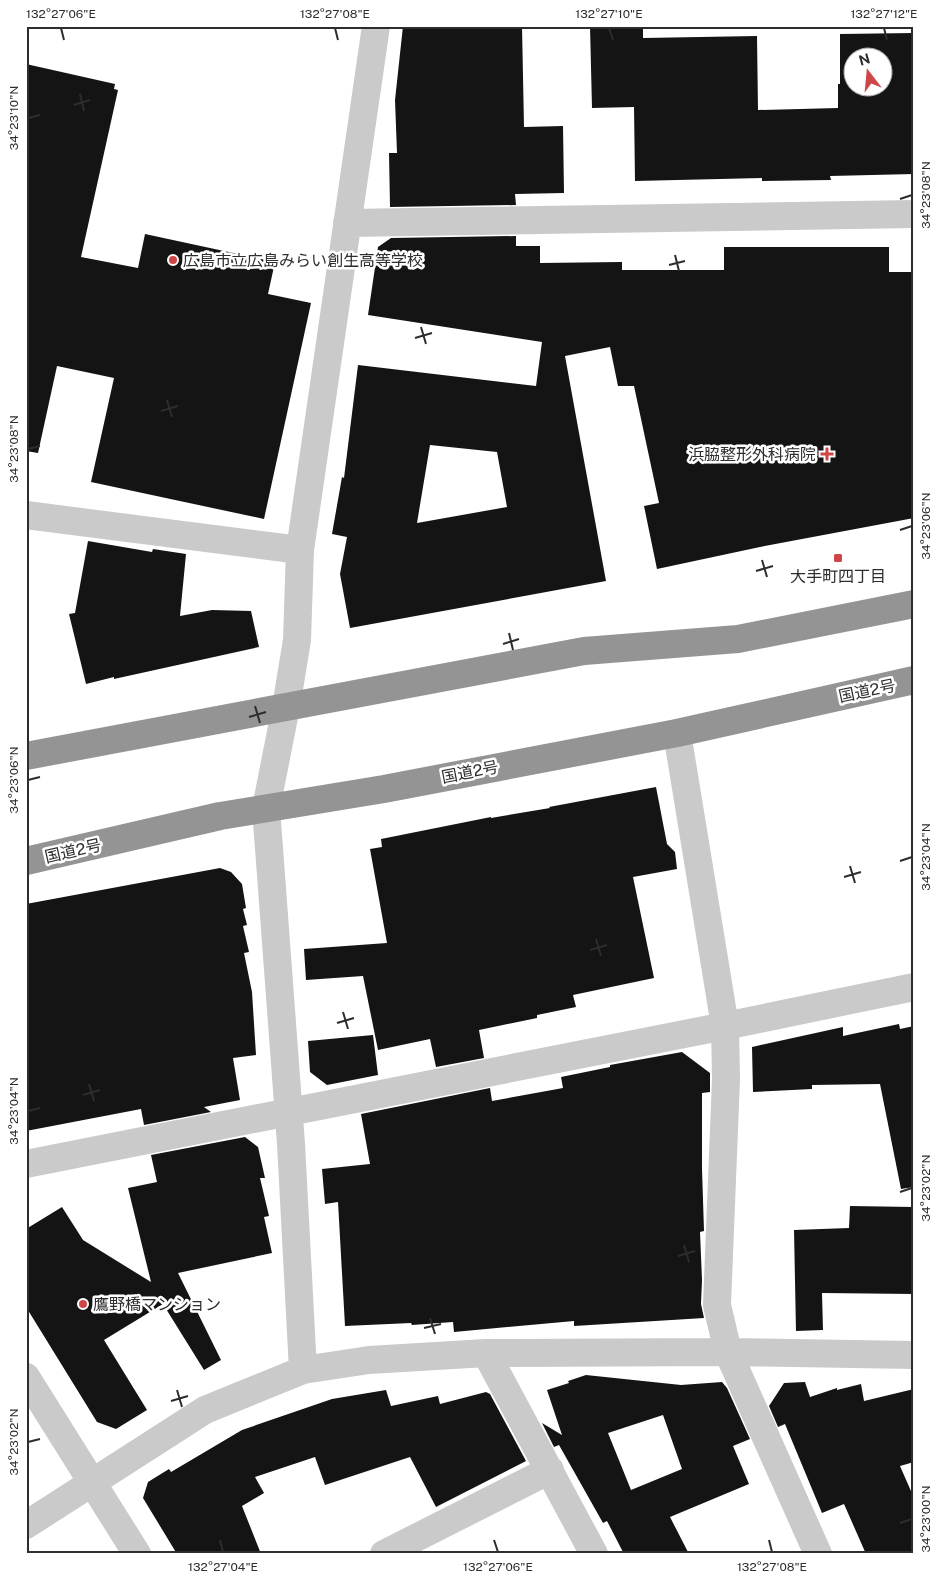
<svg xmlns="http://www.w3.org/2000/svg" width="940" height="1580" viewBox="0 0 940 1580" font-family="'Public Sans','Noto Sans JP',sans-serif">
	<rect width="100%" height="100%" fill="#fff"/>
	<path fill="#141414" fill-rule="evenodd" d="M403,26H522L524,127L563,126L564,193L515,194L516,205L390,207L389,153H397L395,100Z
		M590,26H643V38L757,36L758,110L838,108V84H840V34L914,33V174L830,176L831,180L762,181V178L635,181L634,107L592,108ZM852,58H882V88H852Z
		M26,64L115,84L114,89L118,90L81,257L138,268L145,234L275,262L268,294L311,303L264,519L91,482L114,378L57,366L38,453L26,451Z
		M516,236V246H540V263L622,262V270H724V247H889V272H914V518L760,547L657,569L644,506L659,503L634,386H618L610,347L565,356L606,581L350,628L340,574L347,537L332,534L342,477L344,478L358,365L536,386L542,342L368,315L378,247L391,238ZM430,445L497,452L507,507L417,523Z
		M88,541L152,552L153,549L186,554L180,616L212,610L251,611L259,647L114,679V677L86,684L69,614L75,613Z
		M656,787L667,844L675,852L677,869L633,877L654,978L573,995L576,1007L537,1015V1018L479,1030L484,1058L436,1067L430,1039L378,1050L363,976L306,980L304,949L387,943L370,849L382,847L381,839L491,817V818L550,808L549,807Z
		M220,868L231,872L242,884L246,908L243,909L247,925L243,926L249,952L244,953L252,992L256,1055L233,1058L240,1100L204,1107L211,1112L144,1125L141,1109L26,1131V904Z
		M899,1024L900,1029L914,1026V1187L901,1189L880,1084L812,1085V1089L753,1092L752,1047L843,1027V1036Z
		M373,1035L378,1075L327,1085L310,1072L308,1041Z
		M682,1052L710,1073V1092L702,1093V1169L704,1231L700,1232L702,1280L701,1304L704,1318L574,1326V1321L454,1332L453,1322L412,1325L411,1323L345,1326L338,1202L325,1204L322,1169L370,1164L361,1114L490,1088L492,1101L563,1088L561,1077L610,1067V1065Z
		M245,1137L258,1147L265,1178H260L269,1216L264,1217L272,1253L178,1273L221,1360L204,1370L163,1304L104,1340L147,1410L116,1429L97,1422L26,1307V1229L62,1207L83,1240L151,1282L128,1188L157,1182L151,1155Z
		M850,1206L914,1207V1294L822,1293L823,1330L796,1331L794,1230L849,1228Z
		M586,1375L681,1385L722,1382L727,1388L750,1439L733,1446L749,1484L670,1517L689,1554H624L607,1521L603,1523L559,1445L554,1447L542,1423L562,1435L547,1390L569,1383L568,1381ZM663,1415L682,1469L631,1490L608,1433Z
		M805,1382L810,1397L837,1388V1390L861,1384L864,1401L914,1389V1462L900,1466L914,1498V1554H866L844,1504L822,1513L785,1424L778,1427L769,1406L784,1383Z
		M386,1390L391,1406L438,1396L440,1404L486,1392L490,1394L526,1461L436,1507L410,1457L325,1485L315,1457L255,1477L264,1493L242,1506L261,1554H177L143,1498L148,1482L169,1469L171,1472L242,1430L332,1399Z"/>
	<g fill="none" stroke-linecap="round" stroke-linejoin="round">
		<path stroke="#cacaca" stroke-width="28" d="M347,223L914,214
			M26,515L300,550
			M677,733L725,1026L726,1079L717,1305L728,1352L818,1554
			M26,1164L725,1026L914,987
			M486,1353L594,1554
			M303,1370L369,1360L486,1353L728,1352L914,1355
			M26,1377L137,1554
			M26,1525L205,1410L303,1370L291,1144L266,808L286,707L297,640L300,550L376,26
			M384,1554L550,1470"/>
		<path stroke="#949494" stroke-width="28" d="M26,756L584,651L738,639L914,604
			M26,861L220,816L384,789L677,733L914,680"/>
	</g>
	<path fill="none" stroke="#2d2d2d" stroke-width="2" d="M61,28L64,40M335,28L338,40M609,28L613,40M884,28L887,40M80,94L84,111M74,105L90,100M28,118L40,115M900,199L912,195M675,255L679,271M669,265L685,261M421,327L426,344M415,338L432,333M167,400L172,417M161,411L178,406M28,449L40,446M900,530L912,526M762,560L767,577M756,571L773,566M509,633L513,650M503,644L519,639M255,706L260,723M249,717L266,712M28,780L40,777M900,861L912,857M850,866L855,883M844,877L861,872M596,939L601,956M590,950L607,945M343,1012L348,1029M337,1023L354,1018M89,1084L94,1101M83,1095L100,1090M28,1111L40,1108M900,1192L912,1188M684,1245L689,1262M678,1256L695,1251M430,1318L435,1334M424,1328L441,1324M177,1390L182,1407M171,1401L188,1396M28,1442L40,1439M900,1523L912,1519M220,1540L223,1552M494,1540L498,1552M769,1540L772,1552"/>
	<g fill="#ce4648" stroke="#fff" stroke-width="2">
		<circle cx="173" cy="260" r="5"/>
		<path d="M824.5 446.5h5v5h5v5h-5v5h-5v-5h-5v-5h5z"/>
		<rect x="833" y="553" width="10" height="10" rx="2.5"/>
		<circle cx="83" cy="1304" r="5"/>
	</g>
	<g text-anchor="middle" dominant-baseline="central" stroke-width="5" stroke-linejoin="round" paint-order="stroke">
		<g font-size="16" fill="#2d2d2d" stroke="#fff" text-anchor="start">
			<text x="183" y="260">広島市立広島みらい創生高等学校</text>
			<text x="816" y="454" text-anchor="end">浜脇整形外科病院</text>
			<text x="838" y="576" text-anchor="middle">大手町四丁目</text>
			<text x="93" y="1304">鷹野橋マンション</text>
		</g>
		<g font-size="16" fill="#2d2d2d" stroke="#fff">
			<text transform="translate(867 691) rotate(-12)">国道2号</text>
			<text transform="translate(470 772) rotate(-11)">国道2号</text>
			<text transform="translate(73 851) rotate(-13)">国道2号</text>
		</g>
	</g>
	<rect width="940" height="1580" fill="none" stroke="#ffffff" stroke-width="55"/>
	<g transform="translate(868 72) rotate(344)"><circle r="24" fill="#ffffff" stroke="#ababab"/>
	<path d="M0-4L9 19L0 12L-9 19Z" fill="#ce4648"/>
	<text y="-8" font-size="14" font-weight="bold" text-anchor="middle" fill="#2d2d2d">N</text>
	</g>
	<rect x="28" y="28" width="884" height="1524" fill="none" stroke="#2d2d2d" stroke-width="2"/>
	<g font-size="12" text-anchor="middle" fill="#2d2d2d">
		<text x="61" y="18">132°27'06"E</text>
		<text x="335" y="18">132°27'08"E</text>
		<text x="609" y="18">132°27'10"E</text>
		<text x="884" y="18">132°27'12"E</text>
		<text transform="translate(14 118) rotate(-90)" y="4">34°23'10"N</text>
		<text transform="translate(926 195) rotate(-90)" y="4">34°23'08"N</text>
		<text transform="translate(14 449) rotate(-90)" y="4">34°23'08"N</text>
		<text transform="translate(926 526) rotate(-90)" y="4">34°23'06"N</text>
		<text transform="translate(14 780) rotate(-90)" y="4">34°23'06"N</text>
		<text transform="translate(926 857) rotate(-90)" y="4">34°23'04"N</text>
		<text transform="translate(14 1111) rotate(-90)" y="4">34°23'04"N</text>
		<text transform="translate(926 1188) rotate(-90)" y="4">34°23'02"N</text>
		<text transform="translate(14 1442) rotate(-90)" y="4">34°23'02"N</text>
		<text transform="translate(926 1519) rotate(-90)" y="4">34°23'00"N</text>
		<text x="223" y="1571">132°27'04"E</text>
		<text x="498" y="1571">132°27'06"E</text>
		<text x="772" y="1571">132°27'08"E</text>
	</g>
</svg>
